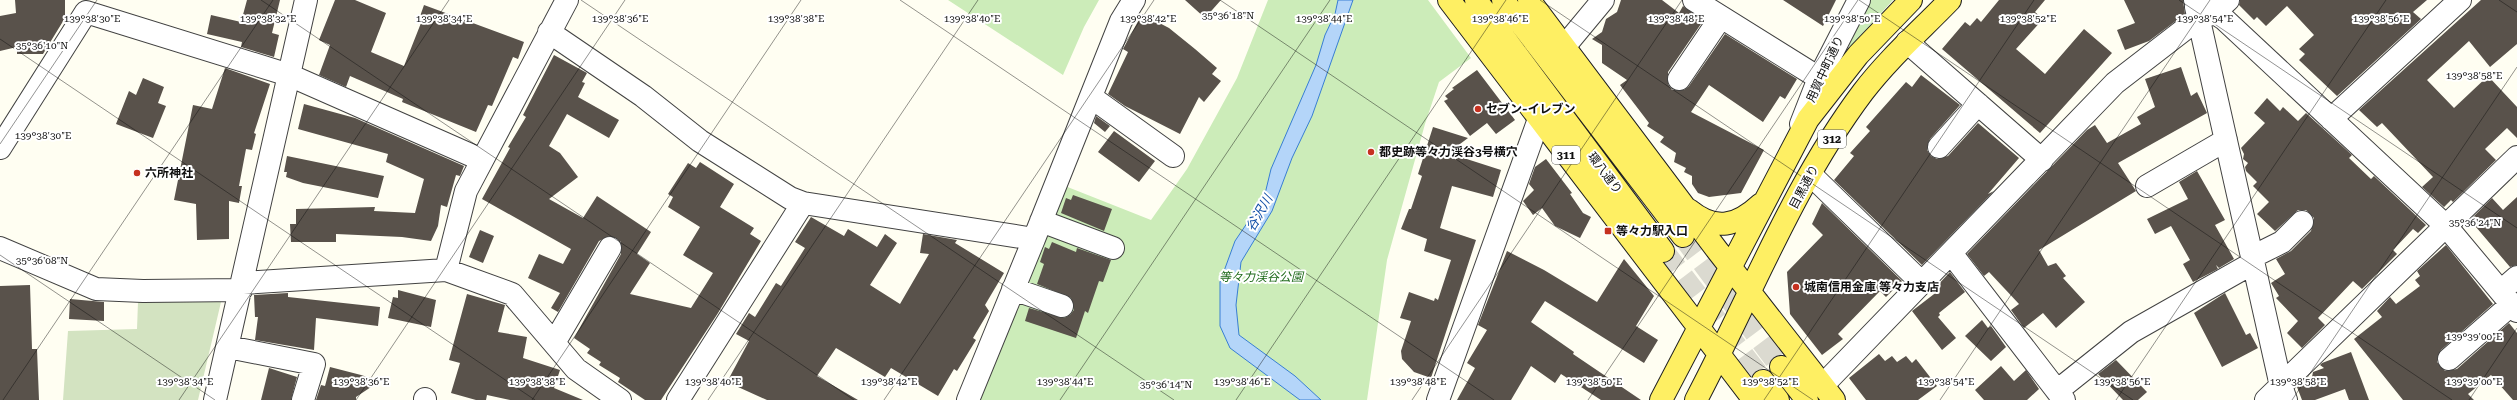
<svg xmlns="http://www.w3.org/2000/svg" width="2517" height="400" viewBox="0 0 2517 400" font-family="'Roboto Serif','Noto Sans JP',serif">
	<rect width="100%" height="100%" fill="#fffef2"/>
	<path fill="#ccecb9" d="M948,0H1099L1084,27L1063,75Z
		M1268,0H1428L1471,58L1439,82L1425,124L1387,260L1367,400H980L1065,186L1151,220L1187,169L1237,78Z
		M1869,0H1893L1851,46H1848Z"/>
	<path fill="#d3e3c1" d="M138,302H221L198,400H63L68,331L137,329Z"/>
	<path fill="#b4d5f9" stroke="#387ed3" d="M1338,0H1353L1312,116L1292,158L1272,211L1241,262L1236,305L1239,335L1295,376L1321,400H1300L1230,348L1220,326V282L1235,241L1264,198L1271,169L1316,65L1325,35L1335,14Z"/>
	<path fill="#59524b" d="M15,0H65V18L43,54H17V47L0,51V16L16,13Z
		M247,0H280L272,33L279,35L274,57L241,47L242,42L207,34L211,15L241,22Z
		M335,0H355L386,13L371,52L404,66L421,23L418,22L424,5L524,42L518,59L513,57L492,106L488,105L476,132L402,102L403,99L350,76L346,87L319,75L330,45L319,40Z
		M1185,0H1221L1205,18Z
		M1621,0H1662L1679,13L1683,6L1703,21L1668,72V84L1672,90H1684L1689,86L1725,34L1797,79L1785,99L1780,96L1763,122L1709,85L1691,112L1764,150L1741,193L1709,197L1698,193L1692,184V176L1684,172L1686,168L1674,162L1676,153L1660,142L1664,137L1647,126L1649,123L1620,85L1627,80L1602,63V45L1592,39L1602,32L1606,19L1617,12Z
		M1783,0H1836L1823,26Z
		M1999,0H2045L2035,12L2043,19L2016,49L2045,74L2084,29L2112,53L2040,133L1942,49L1965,22L1970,26L1977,18L1981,22Z
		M2124,0H2183L2185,14L2149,41L2125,50L2117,30L2135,23Z
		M2240,0H2427L2413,12L2421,19L2337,96L2299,60L2305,54L2299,49L2314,35L2287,6L2266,26L2257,17L2254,20L2239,5Z
		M2481,0H2517V44L2490,67L2469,41L2427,80L2454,108L2488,76L2517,107V138L2507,128L2485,149L2496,160L2453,202L2451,200L2444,207L2422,187L2433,177L2382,123L2377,127L2359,110Z
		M1142,14L1169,28L1195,49L1217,68L1212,74L1221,81L1204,102L1199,97L1180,134L1125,106L1108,94L1128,52L1123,49Z
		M554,55L587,73L582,82L585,83L578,97L619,120L609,138L567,114L549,146L560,153L578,177L549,199L583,218L597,196L651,232L637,254L650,263L630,294L691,308L713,273L683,255L700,227L668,207L673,197L668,194L688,163L696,168L700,162L734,184L720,207L754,228L750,234L761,241L718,313L661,400H645L618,382L620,378L599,365L601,362L587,353L590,349L574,338L621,254V242L610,236L599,241L558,312L551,308L560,293L528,278L539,254L563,264L571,249L482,199L510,148L508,147L526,117L523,115Z
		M2181,67L2191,96L2197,92L2207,113L2118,163L2136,191L2039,250L2048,266L2056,263L2066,276L2063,278L2085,302L2056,328L2043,313L2024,328L2011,310L2019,304L1989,272L1984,276L1967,254L2087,130L2095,125L2107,143L2141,124L2137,117L2155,107L2145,79Z
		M225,68L270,84L254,133L256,134L252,150L246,149L239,186H242L239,203L229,201V239L197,240L196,204L174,200L193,105L212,109Z
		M1477,70L1515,120L1496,134L1487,123L1470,136L1444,101L1448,99L1445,96L1454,89L1452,88Z
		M1921,75L1960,105L1930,139L1927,150L1931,156L1937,159L1948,156L1978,123L2019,158L1988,194L1994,191L1922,265L1834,180L1854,156L1850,153L1870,131L1866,127L1906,82L1912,87Z
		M143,78L164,87L158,103L166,106L153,138L116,124L129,91L136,95Z
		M2267,98L2280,111L2283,107L2298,121L2306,113L2352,155L2349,158L2371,179L2374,176L2426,225L2418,233L2413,229L2393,250L2397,254L2362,289L2353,281L2318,318L2325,325L2302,348L2287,333L2298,321L2276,298L2279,296L2271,283L2285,274L2276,259L2291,251L2311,231L2314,218L2306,210H2298L2275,231L2257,214L2269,202L2253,186L2257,182L2246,171L2245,167L2248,163L2243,159L2244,154L2241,148L2265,123L2254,113Z
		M304,104L355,118L464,166L460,176L456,175L447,207L441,205L438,226L431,241L402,237L336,234V242H291L290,224H296V209L375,207L374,211L415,213L424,179L386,162L388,154L298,129Z
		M1096,116L1110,126L1105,132L1094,123Z
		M1433,127L1468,138L1448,153L1501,170L1493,197L1452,186L1440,228L1476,240L1431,378L1414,372L1402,359L1401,351L1411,321L1400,318L1409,292L1434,301L1435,298L1438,300L1451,260L1424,251L1427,239L1401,229L1409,209H1411L1422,176L1418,174Z
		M1114,131L1155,161L1139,182L1098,152Z
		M287,156L384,176L378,198L303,183L286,177L287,172H284Z
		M1546,159L1572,193L1570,194L1583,213L1591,217L1580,238L1555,226L1542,208L1533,215L1523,201L1534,190L1529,184L1535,167Z
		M2197,171L2225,220L2215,225L2234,259L2219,268L2216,265L2218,269L2193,282L2183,264L2190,260L2171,226L2155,234L2147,219L2188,199L2179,182Z
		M1073,195L1112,209L1104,231L1061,213L1066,198L1071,200Z
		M2517,197V265L2510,267L2470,220L2492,198L2503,210Z
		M1822,203L1902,281L1886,297L1880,291L1838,334L1843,339L1822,355L1790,314L1787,272L1823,235L1812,224Z
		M811,217L844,236L848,229L877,247L885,234L897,243L870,285L900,304L929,254L920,253L923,234L957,240L955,243L1004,273L985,305L989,311L973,338L976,340L957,371L954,369L938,396L891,368L885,377L836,348L817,376L858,400H767L727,382L749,341L736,334L749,313L755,317L776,283L781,286L805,248L795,242Z
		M480,230L494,236L483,263L469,257Z
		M1052,242L1076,252L1077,248L1111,260L1103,282L1099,281L1088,313L1085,311L1076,338L1025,321L1029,308L1064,318L1070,315L1074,310L1071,298L1037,284L1044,264L1040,262L1045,247L1049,249Z
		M2446,245L2493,304L2441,350L2437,362L2445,371L2457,369L2509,323L2517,333V400H2513L2491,375L2468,394L2474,400H2403L2354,339L2382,317L2377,311L2390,297L2396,304L2420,286L2415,280L2420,276L2417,271Z
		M1507,251L1544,270L1597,302L1624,259L1654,296L1636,326L1658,340L1644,363L1545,301L1531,322L1574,352L1573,354L1641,400H1601L1561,374L1555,383L1531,366L1511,400H1457L1475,368L1467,363L1487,330L1478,325Z
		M1950,272L1965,292L1939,313L1940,315L1938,317L1956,338L1942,350L1912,311L1938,291L1935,288Z
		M30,285L32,349H37L39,400H0V286Z
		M398,290L436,300L431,327L388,318L393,297L398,298Z
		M288,293V297L380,307L378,326L316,318L314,350L255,340L258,317H255L254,295Z
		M2225,293L2246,335L2250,333L2258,348L2222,367L2194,313Z
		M467,294L505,305L498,332L527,337L523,358L560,370L554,388L583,400H510L487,395L486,400H476L451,393L460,363L449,360Z
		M70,299L104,302V321L69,319Z
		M1982,320L1988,328L1991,326L2006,347L1991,361L1965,336Z
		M2351,352L2369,400H2349L2345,389L2315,400H2302L2297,387L2306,382V379L2312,377L2313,372L2324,368L2320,365L2322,363Z
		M1879,354L1885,361L1892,356L1897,362L1906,356L1912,363L1916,359L1937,386L1918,400H1866L1849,378Z
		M2116,360L2147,392L2138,400H2123L2098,374Z
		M2001,366L2014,381L2026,370L2039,389L2027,400H1984L1975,390Z
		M330,367L361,375L380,381L356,397V400H316L321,385L325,386Z
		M269,368L297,377L291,400H261Z"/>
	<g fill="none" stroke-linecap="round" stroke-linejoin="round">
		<path stroke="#dbdad0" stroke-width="22" stroke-dasharray="22 11" stroke-linecap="butt" d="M1683,236L1781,367
			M1663,251L1763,381"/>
		<g stroke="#424242" stroke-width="24">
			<path id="minor" d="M1694,0L1819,78
				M2195,0L2224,19L2446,226L2517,311
				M2196,7L2281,386L2286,400
				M549,32L643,96L700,141L790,198L803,203L1034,239L968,400
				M1907,42L2042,160
				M1564,47L1603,0
				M1679,79L1721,17
				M1091,97L1173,156
				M2331,119L2460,0
				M1801,124L1819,78L1859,0
				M1939,147L1978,104
				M0,148L86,12L289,75L482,160
				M1811,175L1922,283
				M2147,186L2226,140
				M1041,221L1113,248
				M1034,239L1121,21L1134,0
				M0,248L96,289L143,291L241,290
				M1951,253L2064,400
				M2252,257L2282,242L2302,222
				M446,270L466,191L567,0
				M243,283L446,270L512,294L576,369L620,400
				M1013,289L1062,306
				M2501,291L2517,277
				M554,343L610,248
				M228,347L314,364L303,400
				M2449,359L2512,304
				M1823,385L2115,83L2198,19L2214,13L2228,0
				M2057,391L2131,332L2253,263
				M215,400L306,0
				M425,400V399
				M678,400L803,203
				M1438,400L1539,119
				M2266,400L2517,157"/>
		</g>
		<g stroke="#202020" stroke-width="24">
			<path id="major" d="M1449,0L1754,400
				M1476,0L1663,251
				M1503,0L1683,236
				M1529,0L1717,250L1834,400
				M1689,210C1716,232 1737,226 1761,204
				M1781,367L1807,400
				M1763,381L1778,400
				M1661,400L1808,119L1858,55L1911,0
				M1696,400C1750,298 1793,185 1863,92C1889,58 1920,31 1950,0"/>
		</g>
		<use href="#minor" stroke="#fff" stroke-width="22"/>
		<use href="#major" stroke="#feef63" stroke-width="22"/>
	</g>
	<path fill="none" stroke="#0f0f0f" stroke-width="1" stroke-opacity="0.45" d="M261,0L854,400M581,0L1174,400M900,0L1494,400M1220,0L1813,400M1540,0L2133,400M1859,0L2452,400M2179,0L2517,228M2499,0L2517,12M0,39L535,400M0,144L97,0M0,255L215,400M3,400L273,0M179,400L449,0M356,400L625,0M532,400L801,0M708,400L978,0M884,400L1154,0M1060,400L1330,0M1236,400L1506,0M1412,400L1682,0M1588,400L1858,0M1764,400L2034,0M1940,400L2210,0M2116,400L2386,0M2292,400L2517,67M2469,400L2517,328"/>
	<g fill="#c63120" stroke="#fff" stroke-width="1.5">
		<circle cx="1478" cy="109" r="4"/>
		<circle cx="1371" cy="152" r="4"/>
		<circle cx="137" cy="173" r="4"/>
		<rect x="1604" y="227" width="8" height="8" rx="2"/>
		<circle cx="1796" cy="287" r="4"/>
	</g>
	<g text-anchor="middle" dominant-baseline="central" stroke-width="4" stroke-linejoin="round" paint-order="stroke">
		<g fill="#fff" stroke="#575757" stroke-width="1">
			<rect x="1818" y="130" width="28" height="18" rx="3"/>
			<rect x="1552" y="146" width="28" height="18" rx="3"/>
		</g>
		<g font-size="11" font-weight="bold" fill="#0f0f0f">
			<text x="1832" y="139">312</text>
			<text x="1566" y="155">311</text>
		</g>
		<g font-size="12" fill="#0f0f0f" stroke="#fff">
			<text transform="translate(1825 69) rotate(-65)">用賀中町通り</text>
			<text transform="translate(1605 173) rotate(53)">環八通り</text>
			<text transform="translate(1804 187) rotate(-62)">目黒通り</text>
		</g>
		<g font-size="12" font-weight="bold" fill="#0f0f0f" stroke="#fff" text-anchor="start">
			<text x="1486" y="109">セブン-イレブン</text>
			<text x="1379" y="152">都史跡等々力渓谷3号横穴</text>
			<text x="145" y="173">六所神社</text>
			<text x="1616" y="231">等々力駅入口</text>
			<text x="1804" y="287">城南信用金庫 等々力支店</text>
		</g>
		<g font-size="12" font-style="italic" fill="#206b1c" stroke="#fff">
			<text x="1261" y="277">等々力渓谷公園</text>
		</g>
		<g font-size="13" font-style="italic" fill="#1250a8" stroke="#fff">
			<text transform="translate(1259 213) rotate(-60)">谷沢川</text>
		</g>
	</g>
	<g font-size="10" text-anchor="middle" fill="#0f0f0f" stroke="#fff" stroke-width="4" stroke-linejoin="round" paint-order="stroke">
		<text x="1228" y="19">35°36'18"N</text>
		<text x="268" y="22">139°38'32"E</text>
		<text x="444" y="22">139°38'34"E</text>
		<text x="620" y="22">139°38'36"E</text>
		<text x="796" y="22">139°38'38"E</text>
		<text x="972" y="22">139°38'40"E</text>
		<text x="1324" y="22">139°38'44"E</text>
		<text x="1676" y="22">139°38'48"E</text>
		<text x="1852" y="22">139°38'50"E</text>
		<text x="2205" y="22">139°38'54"E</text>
		<text x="2381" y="22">139°38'56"E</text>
		<text x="92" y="22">139°38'30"E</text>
		<text x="1148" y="22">139°38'42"E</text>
		<text x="1500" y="22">139°38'46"E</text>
		<text x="2028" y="22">139°38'52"E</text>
		<text x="42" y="49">35°36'10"N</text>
		<text x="2474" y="79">139°38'58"E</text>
		<text x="43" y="139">139°38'30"E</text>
		<text x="2475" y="226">35°36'24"N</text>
		<text x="42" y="264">35°36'08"N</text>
		<text x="2474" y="340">139°39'00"E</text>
		<text x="185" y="385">139°38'34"E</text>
		<text x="361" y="385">139°38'36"E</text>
		<text x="537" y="385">139°38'38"E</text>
		<text x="713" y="385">139°38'40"E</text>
		<text x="889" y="385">139°38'42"E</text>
		<text x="1065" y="385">139°38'44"E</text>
		<text x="1242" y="385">139°38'46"E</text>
		<text x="1418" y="385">139°38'48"E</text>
		<text x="1594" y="385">139°38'50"E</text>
		<text x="1770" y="385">139°38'52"E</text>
		<text x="1946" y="385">139°38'54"E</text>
		<text x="2122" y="385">139°38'56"E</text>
		<text x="2298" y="385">139°38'58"E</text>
		<text x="2474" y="385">139°39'00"E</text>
		<text x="1166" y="388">35°36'14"N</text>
	</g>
</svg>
